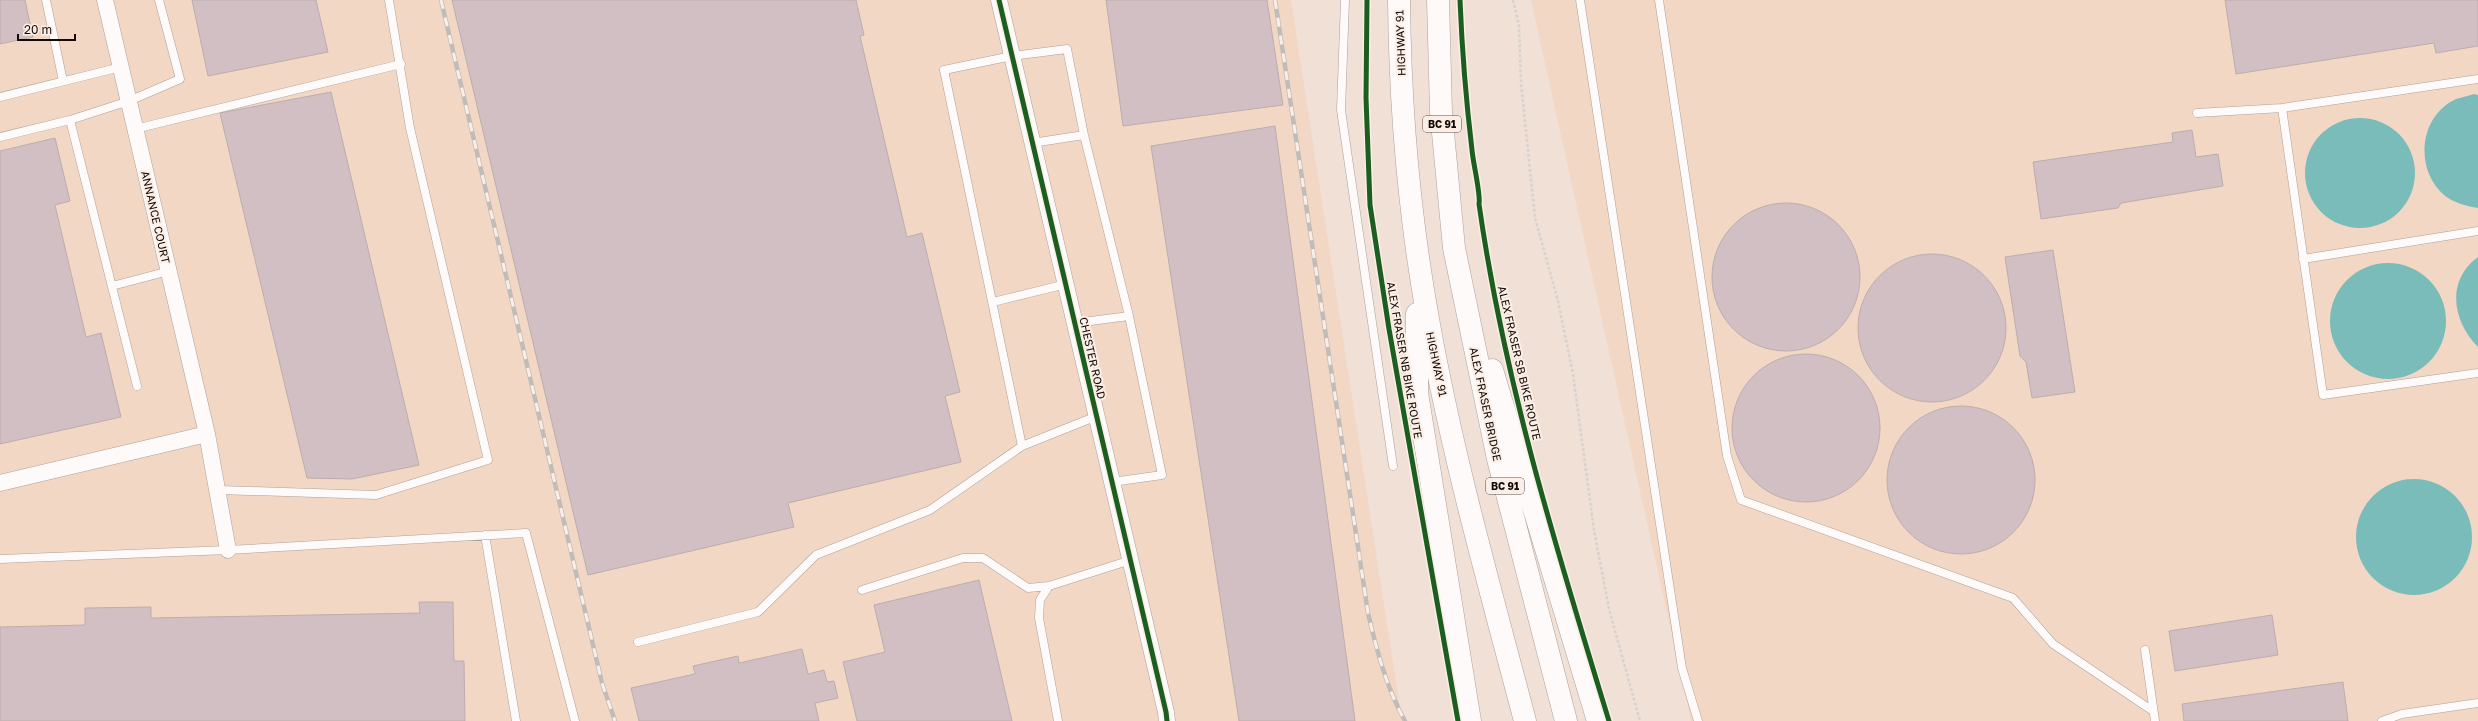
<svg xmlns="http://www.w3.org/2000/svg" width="2478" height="721" viewBox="0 0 2478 721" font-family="'Golos Text',sans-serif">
	<rect width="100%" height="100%" fill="#f0e0d5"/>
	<path fill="#f3d7c5" d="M0,0H1291L1402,721H0Z
		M1531,0H2478V721H1691Z"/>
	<path fill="#7abcba" d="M2474,94L2478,95V208C2466,206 2454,203 2444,195C2414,169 2419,116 2456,99C2462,97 2469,96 2474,94Z
		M2305 173a55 55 0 1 1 110 0a55 55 0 1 1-110 0Z
		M2478,257V347C2453,322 2445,281 2478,257Z
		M2330 321a58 58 0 1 1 116 0a58 58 0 1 1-116 0Z
		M2356 537a58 58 0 1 1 116 0a58 58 0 1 1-116 0Z"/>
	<path fill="#d1bfc3" stroke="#bbaead" d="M0,0H25L33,37L0,44Z
		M192,0H316L328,52L208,76Z
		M452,0H856L864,35L860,36L907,237L922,233L960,392L945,396L961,462L788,503L794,527L588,575Z
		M1106,0H1267L1283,105L1123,126Z
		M2225,0H2478V46L2436,53L2434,43L2236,74Z
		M331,92L419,465L352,479L307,478L220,113Z
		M1275,126L1355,721H1239L1151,146Z
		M2192,130L2196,157L2218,154L2223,186L2121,203L2118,208L2041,219L2033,162L2173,142L2172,133Z
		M55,138L70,201L55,205L86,337L101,333L121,417L0,444V151Z
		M1712 277a74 74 0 1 1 148 0a74 74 0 1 1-148 0Z
		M2053,250L2075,392L2032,398L2026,362L2020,356L2005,257Z
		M1858 328a74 74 0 1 1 148 0a74 74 0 1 1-148 0Z
		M1732 428a74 74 0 1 1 148 0a74 74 0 1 1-148 0Z
		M1887 480a74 74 0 1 1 148 0a74 74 0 1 1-148 0Z
		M979,580L1012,721H857L843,662L885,652L874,605Z
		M419,602H453L454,661H464L465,721H0V627L85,625V608L151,607V618L420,613Z
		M2272,615L2278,655L2175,671L2169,631Z
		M802,649L808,674L824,670L827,682L834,681L838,698L815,703L819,721H639L631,688L695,674L693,666L738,656L739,663Z
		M2343,682L2348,721H2184L2182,704Z"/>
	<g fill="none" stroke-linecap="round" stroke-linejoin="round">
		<g stroke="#ada199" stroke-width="9">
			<path id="lane" d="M46,0L63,81
				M1345,0L1341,110L1393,466
				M1580,0L1682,668L1698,721
				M1659,0L1727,456L1741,500L2013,598L2053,644L2153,711
				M0,97L121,67
				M2282,108L2323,395L2478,373
				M2197,113L2282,108L2478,79
				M135,129L401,64
				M0,137L70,120
				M1032,143L1084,135L1129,316L1075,323
				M2303,259L2478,231
				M112,286L169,271
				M993,302L1066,284
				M137,386L70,120L129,101L180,79L159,0
				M1022,446L944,70L1012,56L1067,49L1084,135
				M1112,482L1162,475L1129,316
				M219,490L376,495L488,460L410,128L389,0
				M485,535L516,721
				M0,559L228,550L526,533L575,721
				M1049,586L1040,600L1039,618L1058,721
				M862,590L963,558H983L1028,588L1049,586L1131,560
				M638,642L758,612L816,555L930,510L1022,446L1097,416
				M2145,650L2155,721
				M2382,721L2402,714L2478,703"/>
		</g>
		<g stroke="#ada199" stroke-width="17">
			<path id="street" d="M105,0L207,434L228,550
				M999,0L1166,712L1167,721
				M0,483L207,434"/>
		</g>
		<g stroke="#ada199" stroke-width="23">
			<path id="highway" d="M1399,0C1400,107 1409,214 1428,319C1452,455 1490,588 1525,721
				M1438,0L1441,112L1454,248L1498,459L1566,721
				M1417,314V393L1470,721
				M1492,370L1598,721"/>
		</g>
		<path stroke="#d7d2cf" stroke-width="2.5" stroke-dasharray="3 2" stroke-linecap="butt" d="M1513,0L1519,25L1521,83L1535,218L1558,301L1573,374L1594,530L1609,609L1640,721"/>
		<use href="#lane" stroke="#fdfaf9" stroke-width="8"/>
		<use href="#street" stroke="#fdfaf9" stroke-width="16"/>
		<use href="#highway" stroke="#fdfaf9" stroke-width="22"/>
		<g stroke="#c0bcb9" stroke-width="4.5">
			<path id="rail" d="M441,0L602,683L615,721
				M1275,0L1368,613C1377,651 1386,687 1405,721"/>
		</g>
		<use href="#rail" stroke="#fbeee6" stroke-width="3" stroke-dasharray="9" stroke-linecap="butt"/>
		<g stroke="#fbeee6" stroke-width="8">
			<path id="cycleway" d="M999,0L1166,712L1167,721
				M1367,0L1366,98L1370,205L1389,329L1458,721
				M1460,0C1462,50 1466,100 1472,150C1473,163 1481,195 1479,204C1504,381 1557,551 1609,721"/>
		</g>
		<use href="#cycleway" stroke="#1b5e20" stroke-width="5"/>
	</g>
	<g text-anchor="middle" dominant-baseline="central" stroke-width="4" stroke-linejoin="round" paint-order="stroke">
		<g fill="#fbeee6" stroke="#584e48" stroke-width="1">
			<rect x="1423" y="116" width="38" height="16" rx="3"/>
			<rect x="1486" y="478" width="38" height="16" rx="3"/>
		</g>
		<g font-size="10" font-weight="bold" fill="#120904">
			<text x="1442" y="124">BC 91</text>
			<text x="1505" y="486">BC 91</text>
		</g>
		<g font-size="11" fill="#120904" stroke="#fbeee6">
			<text transform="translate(1400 43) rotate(-92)">HIGHWAY 91</text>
			<text transform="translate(156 217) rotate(77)">ANNANCE COURT</text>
			<text transform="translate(1093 358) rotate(77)">CHESTER ROAD</text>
			<text transform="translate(1405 360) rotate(80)">ALEX FRASER NB BIKE ROUTE</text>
			<text transform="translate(1520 363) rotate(77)">ALEX FRASER SB BIKE ROUTE</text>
			<text transform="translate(1437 364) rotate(78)">HIGHWAY 91</text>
			<text transform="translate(1486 404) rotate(78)">ALEX FRASER BRIDGE</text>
		</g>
	</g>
	<path d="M18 34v6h57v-6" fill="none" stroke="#120904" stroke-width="2"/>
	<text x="24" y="34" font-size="12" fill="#120904" stroke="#fbeee6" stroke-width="3" paint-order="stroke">20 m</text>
</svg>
